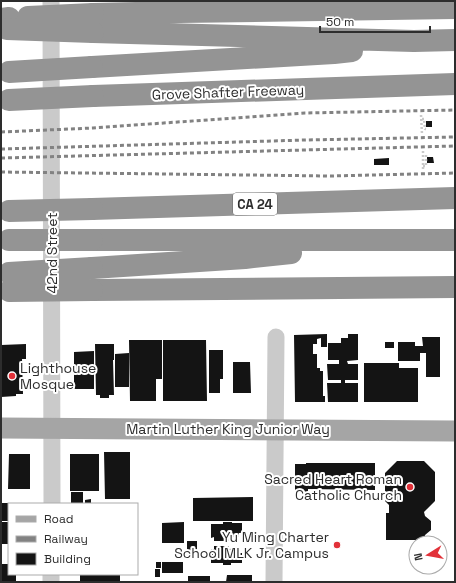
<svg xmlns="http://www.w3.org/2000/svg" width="456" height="583" viewBox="0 0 456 583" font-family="'Space Grotesk',sans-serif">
	<rect width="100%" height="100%" fill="#fff"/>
	<path fill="#141414" d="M426,121H432V127H426Z
		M427,157H433L434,163H427Z
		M389,158V165H374V159Z
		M327,334V347H321V338L317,339V344H313V354H317V368H320V371H323V396H325V402H295L294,335Z
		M348,334H358V360L347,361L348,364H358V380H345V383H358V402H328L327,383H341V380H328L327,364H339V360H328V343H341V338H348Z
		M422,337H440V377H426V353H420V361H398V342H415V346H423Z
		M129,340H162V379H156V401H130Z
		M163,340H206L207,401H163Z
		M385,342H394V348H385Z
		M26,344V359H22L23,394H16V396L1,397V345Z
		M95,344H114V360H113L114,395H109V398H100V395H96Z
		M209,350H223V379H220V393H209Z
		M94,351V389H74V352Z
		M129,353V387H115V354Z
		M233,362H250L251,393H233Z
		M364,363H399V368H418V402H364Z
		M104,452H130V499H105Z
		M9,454H30V489H8Z
		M70,454H99V491H70Z
		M397,461H424L435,472V501L424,512L425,516L431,521V530L425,535V540H386V513H389V505L385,501V473Z
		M306,463H375V490L308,489V492H295V464H306Z
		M71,492H83V504H71Z
		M253,497V521H193V498Z
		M91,499V504H85V500Z
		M1,503H9V521H1Z
		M1,522H9V544H1Z
		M184,522V543H162V523Z
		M223,522H232V523H242V533H239V537H229V541H214V537L211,538V524H223Z
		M187,541H197V551H187Z
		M214,546H229V549L239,548V553H242V563H231V565H223V563H211V549H214Z
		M156,562H161V568H156Z
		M162,562H183V573H162Z
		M1,564H9V574H16V581H1Z
		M155,569H160V577H155Z
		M80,574H120V581H80Z
		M227,575H252V582H226Z
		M188,576H210V582H188Z"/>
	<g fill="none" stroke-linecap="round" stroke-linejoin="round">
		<path stroke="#cacaca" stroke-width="2.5" stroke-dasharray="2 2" stroke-linecap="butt" d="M421,115L422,134
			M422,119H424L425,129H426
			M423,151V170
			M423,166H426V155H427"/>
		<path stroke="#cacaca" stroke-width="17" d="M51,1L52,504
			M51,582V574
			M274,582L276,337"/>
		<path stroke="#a5a5a5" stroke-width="21" d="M1,428L455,431"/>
		<path stroke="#949494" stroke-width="22" d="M93,14L179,12L455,8
			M1,19L9,18
			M93,32L414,41L455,40
			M92,67L334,53L352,51
			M93,96L455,84
			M92,209L455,198
			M92,240H455
			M92,268L245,258L291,253
			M92,290L455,287"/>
		<path stroke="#828282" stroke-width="3" stroke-dasharray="4 3" stroke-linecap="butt" d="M1,132L93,128L305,113L455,110
			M1,149L306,140L455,137
			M1,158L455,146
			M1,172L330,176L455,173"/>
		<path stroke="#949494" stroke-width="22" d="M28,17L93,14
			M7,29L93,32
			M9,72L92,67
			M9,100L93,96
			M9,211L92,209
			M9,240H92
			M9,273L92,268
			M9,291L92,290"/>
	</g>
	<g fill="#e23139" stroke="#fff" stroke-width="1.5">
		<circle cx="12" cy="376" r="4"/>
		<circle cx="410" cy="487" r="4"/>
		<circle cx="337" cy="545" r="4"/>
	</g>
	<g text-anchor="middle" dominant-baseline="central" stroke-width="4" stroke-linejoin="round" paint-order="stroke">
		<rect fill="#fff" stroke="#6c6c6c" stroke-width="1" x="233" y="193" width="44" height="22" rx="3"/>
		<g font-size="13" font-weight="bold" fill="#2d2d2d">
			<text x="255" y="204">CA 24</text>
		</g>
		<g font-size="14" fill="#2d2d2d" stroke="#fff">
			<text transform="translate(228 92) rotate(-2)">Grove Shafter Freeway</text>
			<text transform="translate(52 253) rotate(-90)">42nd Street</text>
			<text x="228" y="429">Martin Luther King Junior Way</text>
		</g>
		<g font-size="14" fill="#2d2d2d" stroke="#fff" text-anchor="end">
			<text x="20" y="368" text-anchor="start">Lighthouse<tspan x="20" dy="16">Mosque</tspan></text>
			<text x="402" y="479">Sacred Heart Roman<tspan x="402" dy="16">Catholic Church</tspan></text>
			<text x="329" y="537">Yu Ming Charter<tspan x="329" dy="16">School MLK Jr. Campus</tspan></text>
		</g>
	</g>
	<rect width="456" height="583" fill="none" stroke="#2d2d2d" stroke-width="4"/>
	<rect x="8" y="503" width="130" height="72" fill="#ffffff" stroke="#ababab"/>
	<rect x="16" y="516" width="20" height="6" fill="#a5a5a5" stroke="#ababab"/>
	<text x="44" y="523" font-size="12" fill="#2d2d2d">Road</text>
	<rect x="16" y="536" width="20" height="6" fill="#828282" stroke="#ababab"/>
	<text x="44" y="543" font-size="12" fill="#2d2d2d">Railway</text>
	<rect x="16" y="553" width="20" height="12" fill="#141414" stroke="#ababab"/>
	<text x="44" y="563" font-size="12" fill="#2d2d2d">Building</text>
	<g transform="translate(428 555) rotate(259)"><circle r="19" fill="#ffffff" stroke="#ababab"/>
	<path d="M0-3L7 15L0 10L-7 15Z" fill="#e23139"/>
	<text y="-6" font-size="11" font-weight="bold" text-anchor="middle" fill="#2d2d2d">N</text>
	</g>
	<path d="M320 26v6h110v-6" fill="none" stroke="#2d2d2d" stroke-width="2"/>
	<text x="326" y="26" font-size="12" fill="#2d2d2d" stroke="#ffffff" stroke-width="3" paint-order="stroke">50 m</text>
</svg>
